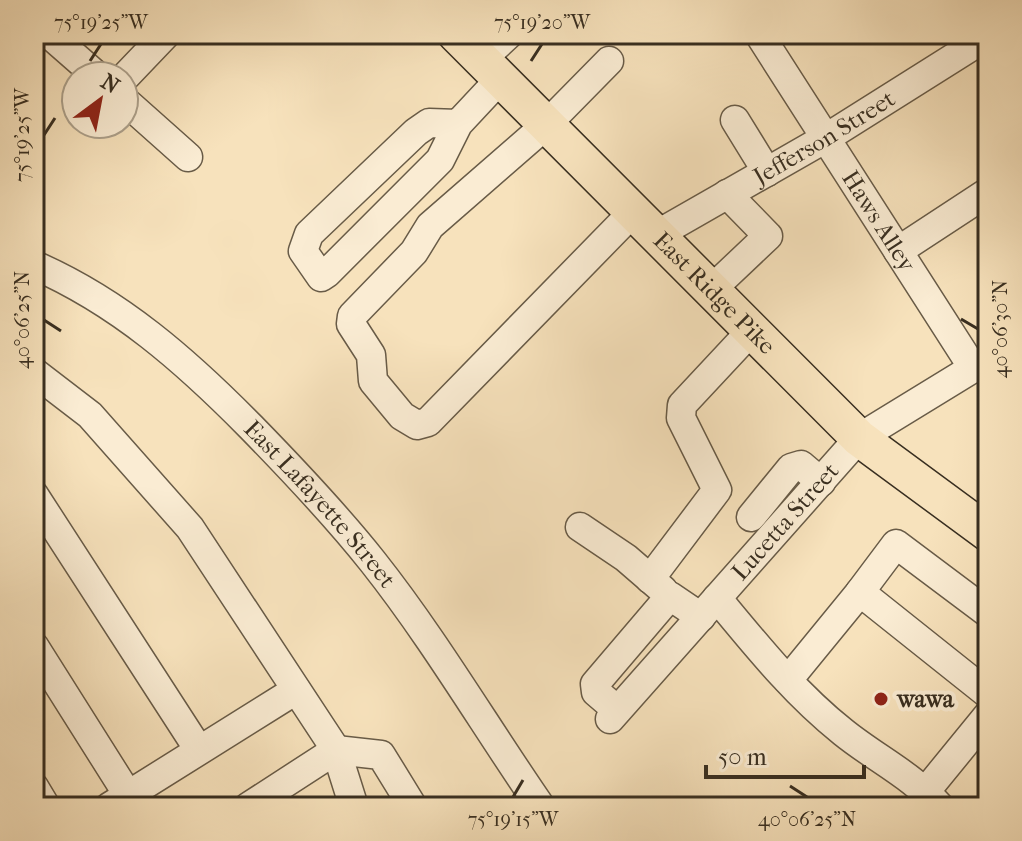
<svg xmlns="http://www.w3.org/2000/svg" width="1022" height="841" viewBox="0 0 1022 841" font-family="'IM FELL French Canon',serif">
	<rect width="100%" height="100%" fill="#f7e2bc"/>
	<filter id="stains"><feTurbulence type="fractalNoise" baseFrequency=".0025" numOctaves="4"/><feColorMatrix values="0 0 0 0 .2 0 0 0 0 .09 0 0 0 0 .02 0 0 0 .5 -.17"/></filter>
	<radialGradient id="worn" r=".72"><stop offset=".6" stop-color="#630" stop-opacity="0"/><stop offset="1" stop-color="#630" stop-opacity=".3"/></radialGradient>
	<g fill="none" stroke-linecap="round" stroke-linejoin="round">
		<g stroke="#685b47" stroke-width="31">
			<g id="minor">
				<path d="M49,34L97,76"/>
				<path id="s1" d="M759,34L973,368"/>
				<path d="M482,59L509,34"/>
				<path d="M609,61L547,124L430,226L414,252L352,316L351,324L371,355L373,381L402,416L417,425L428,422L634,211"/>
				<path d="M124,78L166,34"/>
				<path d="M124,100L188,157"/>
				<path d="M735,120L767,172"/>
				<path d="M458,124L429,123L416,132L309,234L303,251L321,277L327,273L440,160L458,124L501,78"/>
				<path id="s2" d="M658,234L826,138L988,36"/>
				<path d="M898,251L988,192"/>
				<path id="s3" d="M34,265C119,302 186,361 251,427C293,470 335,514 373,562C434,639 485,726 541,807"/>
				<path d="M712,289L768,236L727,194"/>
				<path d="M34,372L90,415L190,528L336,750L354,807"/>
				<path d="M34,495L199,750"/>
				<path d="M751,517L791,468L801,465L821,482"/>
				<path d="M580,527L626,558L663,590"/>
				<path d="M650,579L717,490L681,418L682,405L752,330"/>
				<path d="M860,592L896,544L988,613"/>
				<path d="M717,598C756,645 795,694 843,732C875,758 913,776 940,807"/>
				<path d="M34,646L128,795"/>
				<path d="M788,680L860,592L988,694"/>
				<path d="M617,710L596,692L595,684L670,596L701,617"/>
				<path id="s4" d="M610,719L859,438L988,359"/>
				<path d="M34,787L46,807"/>
				<path d="M926,791L988,715"/>
				<path d="M109,807L296,690"/>
				<path d="M248,807L336,750L381,755L413,807"/>
			</g>
		</g>
		<g stroke="#382e20" stroke-width="39">
			<g id="major">
				<path id="s5" d="M456,34L859,438L988,533"/>
			</g>
		</g>
		<use href="#minor" stroke="#faecd3" stroke-width="28"/>
		<use href="#major" stroke="#f7e2bc" stroke-width="36"/>
	</g>
	<path fill="none" stroke="#382e20" stroke-width="3" d="M90,61L101,44M531,61L542,44M44,135L55,118M961,319L978,329M44,320L61,331M790,786L807,797M513,797L523,780"/>
	<circle fill="#8f2418" stroke="#faecd3" stroke-width="3" cx="881" cy="699" r="8"/>
	<g text-anchor="middle" dominant-baseline="central" stroke-width="8" stroke-linejoin="round" paint-order="stroke">
		<g font-size="24" fill="#382e20" stroke="#faecd3">
			<text stroke="none"><textPath href="#s2" startOffset="192">Jefferson Street</textPath></text>
			<text stroke="none"><textPath href="#s1" startOffset="222">Haws Alley</textPath></text>
			<text stroke="none"><textPath href="#s5" startOffset="366">East Ridge Pike</textPath></text>
			<text stroke="none"><textPath href="#s3" startOffset="376">East Lafayette Street</textPath></text>
			<text stroke="none"><textPath href="#s4" startOffset="264">Lucetta Street</textPath></text>
		</g>
		<g font-size="24" font-weight="bold" fill="#382e20" stroke="#faecd3" text-anchor="start">
			<text x="897" y="699">wawa</text>
		</g>
	</g>
	<rect width="1022" height="841" fill="none" stroke="#f7e2bc" stroke-width="88"/>
	<g transform="translate(100 100) rotate(32)"><circle r="38" fill="#faecd3" stroke="#aca08b" stroke-width="2"/>
	<path d="M0-6L14 30L0 20L-14 30Z" fill="#8f2418"/>
	<text y="-12" font-size="22" font-weight="bold" text-anchor="middle" fill="#382e20">N</text>
	</g>
	<path d="M706 765v12h158v-12" fill="none" stroke="#382e20" stroke-width="4"/>
	<text x="718" y="765" font-size="24" fill="#382e20" stroke="#faecd3" stroke-width="6" paint-order="stroke">50 m</text>
	<rect x="44" y="44" width="934" height="753" fill="none" stroke="#382e20" stroke-width="3"/>
	<g font-size="20" text-anchor="middle" fill="#382e20">
		<text x="101" y="29">75°19'25"W</text>
		<text x="542" y="29">75°19'20"W</text>
		<text transform="translate(22 135) rotate(-90)" y="7">75°19'25"W</text>
		<text transform="translate(22 320) rotate(-90)" y="7">40°06'25"N</text>
		<text transform="translate(1000 329) rotate(-90)" y="7">40°06'30"N</text>
		<text x="513" y="826">75°19'15"W</text>
		<text x="807" y="826">40°06'25"N</text>
	</g>
	<rect width="100%" height="100%" filter="url(#stains)"/>
	<rect width="100%" height="100%" fill="url(#worn)"/>
</svg>
